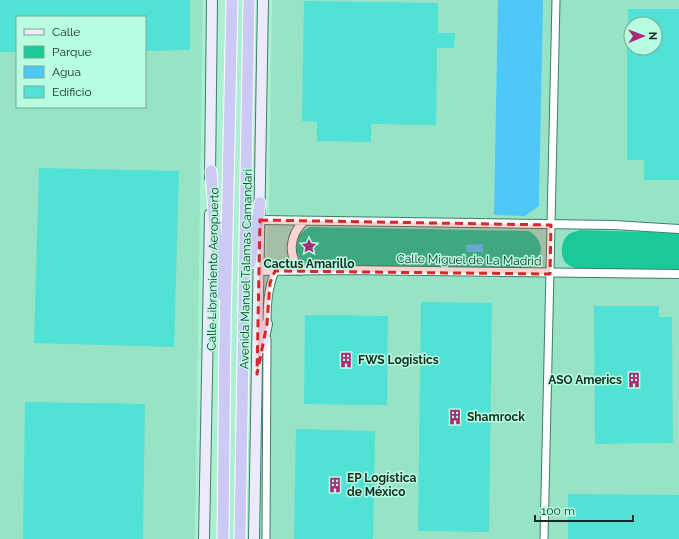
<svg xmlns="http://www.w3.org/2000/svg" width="679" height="539" viewBox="0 0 679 539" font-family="Raleway,sans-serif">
	<rect width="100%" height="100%" fill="#acf0d3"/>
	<path fill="#98e3c5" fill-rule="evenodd" d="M0,0H203L195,539H0ZM17,17H145V107H17Z
		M272,0H679V539H260L264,297L269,210ZM631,24H655V48H631Z"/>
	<path fill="#1bc897" d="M310,227L529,231C546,242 544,258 528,268L312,266L301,261L294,247C297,236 300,232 310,227Z
		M581,230L679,233V269H580C576,268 571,267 568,265C559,258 560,241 569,234C572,232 577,231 581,230Z"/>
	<path fill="#4ec8f6" d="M498,0H543L539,199V206L525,216L494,215Z
		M483,244V252H466V245Z"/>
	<path fill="#4fe2d5" d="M0,0H190V50L145,51V17H17V52H0Z
		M304,1L438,3V33H455L454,48H437L436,125L371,124V142L317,141V122L302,121Z
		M628,9H679V180H644V160H627V48H655V24H628Z
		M39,168L179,171L174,347L34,343Z
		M421,302L492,303L489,532L418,531Z
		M594,306H659V317H672L673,443L595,444Z
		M305,315L388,316L387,405L304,404Z
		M25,402L145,404L143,539H23Z
		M296,429L375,431L373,539H294Z
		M568,494L679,495V539H568Z"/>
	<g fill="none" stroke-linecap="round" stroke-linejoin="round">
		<g stroke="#3e7f67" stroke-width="9">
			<path id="minor" d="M267,329C267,309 267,290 275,271
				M266,539L267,339
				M544,539L556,0"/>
		</g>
		<g stroke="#3e7f67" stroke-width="10">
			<path id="tertiary" d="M260,220L614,225L679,229
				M259,271L342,270L679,274
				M302,271C287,256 289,236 304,221"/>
		</g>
		<g stroke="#3e7f67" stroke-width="12">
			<path id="secondary" d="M210,178L212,0
				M262,348L267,324
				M204,539L210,214
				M254,539L263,0"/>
		</g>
		<g stroke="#fff" stroke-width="13">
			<path id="trunk" d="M211,171L220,294
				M250,263L260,203
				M223,539L225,329L232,0
				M240,539L249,0"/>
		</g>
		<use href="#minor" stroke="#fff" stroke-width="7"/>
		<use href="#tertiary" stroke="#fff" stroke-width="8"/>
		<use href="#secondary" stroke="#ecebfb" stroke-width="10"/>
		<use href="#trunk" stroke="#cccaf4" stroke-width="11"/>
	</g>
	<path fill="#d62828" fill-opacity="0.2" stroke="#d62828" stroke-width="3" stroke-dasharray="8 5" stroke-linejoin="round" d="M260,220L551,225L550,274L275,271L270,283L267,324L257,374Z"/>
	<defs>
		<g id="sight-bare" transform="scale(1.2)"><path d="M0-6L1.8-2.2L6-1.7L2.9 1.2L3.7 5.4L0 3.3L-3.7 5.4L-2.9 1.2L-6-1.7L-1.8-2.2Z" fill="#aa2b7b" stroke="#b9fde1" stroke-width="2.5" paint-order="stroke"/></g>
		<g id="building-bare" transform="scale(1.2)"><path d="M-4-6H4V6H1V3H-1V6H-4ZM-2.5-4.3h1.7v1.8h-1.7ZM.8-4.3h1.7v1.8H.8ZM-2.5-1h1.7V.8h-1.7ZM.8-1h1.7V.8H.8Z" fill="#aa2b7b" stroke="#b9fde1" stroke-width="2.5" paint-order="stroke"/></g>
	</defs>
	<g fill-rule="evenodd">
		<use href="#sight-bare" x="309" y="246"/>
		<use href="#building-bare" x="346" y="360"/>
		<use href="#building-bare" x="634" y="380"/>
		<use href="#building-bare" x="455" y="417"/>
		<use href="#building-bare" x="335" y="485"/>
	</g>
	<g text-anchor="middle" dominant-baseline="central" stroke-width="3" stroke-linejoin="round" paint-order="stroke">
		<g font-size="12" fill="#122d23" stroke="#b9fde1">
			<text transform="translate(469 260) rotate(1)">Calle Miguel de La Madrid</text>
			<text transform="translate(213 269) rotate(-89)">Calle Libramiento Aeropuerto</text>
			<text transform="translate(246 269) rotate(-89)">Avenida Manuel Talamas Camandari</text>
		</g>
		<g font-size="12" font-weight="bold" fill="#122d23" stroke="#b9fde1" text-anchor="start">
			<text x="309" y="264" text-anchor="middle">Cactus Amarillo</text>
			<text x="358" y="360">FWS Logistics</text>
			<text x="622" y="380" text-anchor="end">ASO Americs</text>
			<text x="467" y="417">Shamrock</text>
			<text x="347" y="478">EP Logística<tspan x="347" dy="14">de México</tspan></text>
		</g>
	</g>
	<rect x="16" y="16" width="130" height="92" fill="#b9fde1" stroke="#76aa95"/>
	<rect x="24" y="29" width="20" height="6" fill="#ecebfb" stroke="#76aa95"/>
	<text x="52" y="36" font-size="12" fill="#122d23">Calle</text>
	<rect x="24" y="46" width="20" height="12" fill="#1bc897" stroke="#76aa95"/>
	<text x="52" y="56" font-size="12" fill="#122d23">Parque</text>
	<rect x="24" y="66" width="20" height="12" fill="#4ec8f6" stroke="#76aa95"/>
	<text x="52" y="76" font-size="12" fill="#122d23">Agua</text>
	<rect x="24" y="86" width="20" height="12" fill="#4fe2d5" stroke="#76aa95"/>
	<text x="52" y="96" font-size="12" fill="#122d23">Edificio</text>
	<g transform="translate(643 36) rotate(89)"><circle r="19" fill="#b9fde1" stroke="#76aa95"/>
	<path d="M0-3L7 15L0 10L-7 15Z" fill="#aa2b7b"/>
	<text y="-6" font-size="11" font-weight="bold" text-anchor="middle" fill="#122d23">N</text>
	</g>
	<path d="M535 515v6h98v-6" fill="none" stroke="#122d23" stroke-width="2"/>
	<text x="541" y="515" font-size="12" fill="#122d23" stroke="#b9fde1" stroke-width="3" paint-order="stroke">100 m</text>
</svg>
